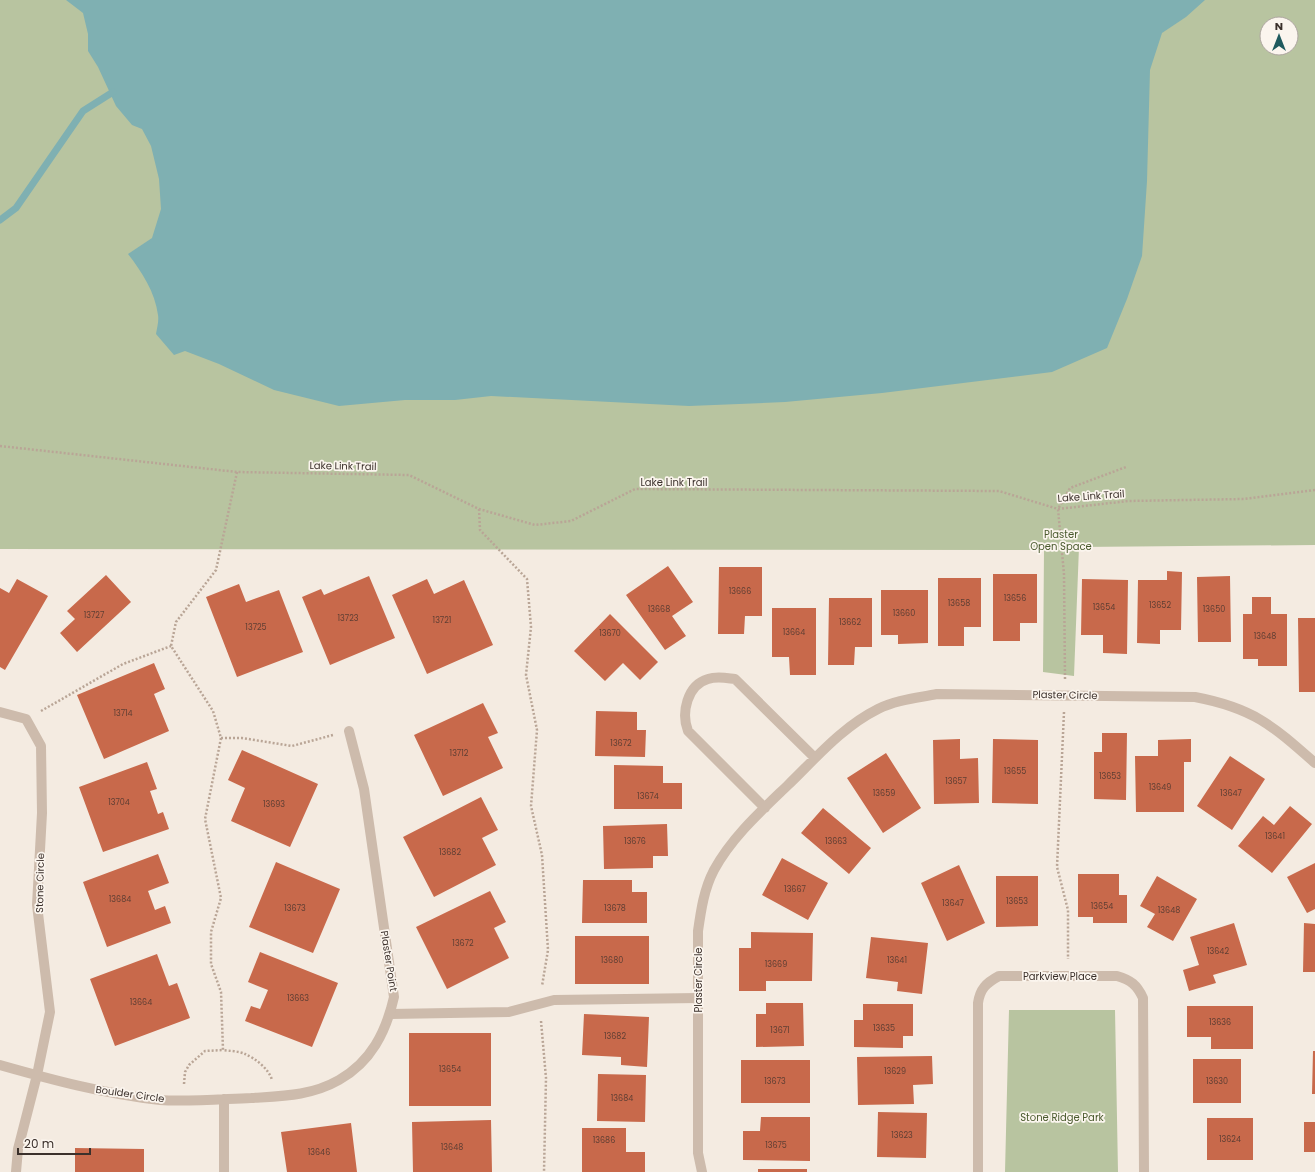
<svg xmlns="http://www.w3.org/2000/svg" width="1315" height="1172" viewBox="0 0 1315 1172" font-family="Poppins,sans-serif">
	<rect width="100%" height="100%" fill="#f4ebe1"/>
	<path fill="#b8c4a0" fill-rule="evenodd" d="M0,0H1315V545L1079,547L1074,676L1043,672L1044,550L0,549ZM1267,24H1291V48H1267Z
		M1009,1010H1115L1118,1172H1005Z"/>
	<path fill="#7fb0b2" d="M66,0H1205L1186,17L1162,33L1150,70L1147,181L1142,256L1127,299L1107,348L1052,372L882,393L785,402L689,406L491,396L455,400H405L339,406L274,390L219,364L185,351L174,355L156,334C157,328 159,321 158,315C155,292 142,272 128,254L152,238L161,209L159,179L151,146L142,129L132,125L116,106L98,67L88,51V34L83,13Z"/>
	<g fill="none" stroke-linecap="round" stroke-linejoin="round">
		<path stroke="#7fb0b2" stroke-width="7" d="M0,220L16,208L83,111L113,92"/>
	</g>
	<path fill="#c8694b" d="M668,566L693,602L672,616L686,636L665,650L626,595Z
		M719,567H762V616H745L744,634H718Z
		M1167,571L1182,572L1181,630H1160V644L1137,643L1138,580H1167Z
		M993,574H1037V623H1020V641H993Z
		M106,575L131,602L77,652L60,633L75,619L67,611Z
		M369,576L395,638L330,665L302,597L321,589L324,595Z
		M1230,576L1231,642H1198L1197,577Z
		M938,578H981V627H964V646H938Z
		M17,579L48,596L5,670L0,667V588L9,593Z
		M427,579L434,594L464,580L493,645L427,674L392,595Z
		M1082,579L1128,580L1127,654L1103,653V635H1081Z
		M239,584L246,602L279,590L303,652L237,677L206,597Z
		M881,590H928V643L898,644V635H881Z
		M1252,597H1271V614H1287V666H1258V659H1243V614H1252Z
		M829,598H872V647H855L854,665H828Z
		M772,608H816V675H790L789,657H772Z
		M610,614L658,662L640,680L623,663L605,681L574,651Z
		M1298,618H1315V692H1299Z
		M154,663L165,689L154,694L169,731L104,759L77,695Z
		M483,703L498,733L488,737L503,768L443,796L414,735Z
		M596,711L637,712V730H646L645,757L595,756Z
		M1102,733H1127L1126,800L1094,799V752H1102Z
		M960,739V759L978,758L979,803L934,804L933,740Z
		M993,739L1038,740V804L992,803Z
		M1191,739V762H1184V812H1136L1135,756H1158V740Z
		M242,750L318,784L290,847L231,821L245,788L228,780Z
		M886,753L921,808L883,833L847,778Z
		M1230,756L1265,779L1232,830L1197,806Z
		M147,762L157,789L150,791L158,814L163,812L169,829L103,852L79,787Z
		M614,765L663,766V783H682V809H614Z
		M481,797L498,830L482,838L496,865L434,897L403,837Z
		M1290,806L1312,824L1272,873L1238,846L1263,816L1274,825Z
		M823,808L871,848L849,874L801,833Z
		M667,824L668,856H653V868L604,869L603,826Z
		M158,854L169,883L148,891L155,910L165,906L171,923L107,947L83,882Z
		M782,858L828,883L808,920L762,895Z
		M276,862L340,889L313,953L249,927Z
		M1315,863V909L1307,913L1287,877Z
		M959,865L985,923L947,941L921,883Z
		M1078,874H1119V895H1127V923H1093V917H1078Z
		M996,876H1038V926L996,927Z
		M1157,876L1197,899L1173,941L1147,927L1155,914L1140,906Z
		M583,880H632V892H647V923H582Z
		M490,891L506,922L494,928L509,958L447,989L416,927Z
		M1234,923L1247,965L1213,975L1216,983L1189,991L1183,970L1199,965L1190,937Z
		M1304,923L1315,924V972H1303Z
		M751,932L813,933L812,981H766V991H739V948H751Z
		M575,936H649V984H575Z
		M871,937L928,943L922,994L897,991L898,982L866,978Z
		M260,952L338,983L312,1047L245,1021L251,1006L260,1009L268,990L248,982Z
		M157,954L169,986L177,983L190,1018L115,1046L90,979Z
		M766,1003H803L804,1046L756,1047V1014H766Z
		M863,1004H913V1036H903V1048L854,1047V1020H863Z
		M1187,1006H1253V1049H1211V1037H1187Z
		M584,1014L649,1017L647,1067L621,1065V1057L582,1055Z
		M409,1033H491V1106H409Z
		M1313,1051H1315V1094H1312Z
		M932,1056L933,1084L913,1085L914,1104L858,1105L857,1057Z
		M1193,1059H1241V1103H1193Z
		M741,1060H810V1103H741Z
		M598,1074L646,1075L645,1122L597,1121Z
		M878,1112L927,1113L926,1158L877,1157Z
		M761,1117H810V1161L743,1160V1131H760Z
		M1207,1118H1253V1160H1207Z
		M491,1120L492,1172H413L412,1122Z
		M1304,1122H1315V1152H1304Z
		M351,1123L357,1172H287L281,1132Z
		M582,1128H626V1152H645V1172H582Z
		M75,1148L144,1149V1172H75Z
		M758,1169H807V1172H758Z"/>
	<g fill="none" stroke-linecap="round" stroke-linejoin="round">
		<path stroke="#b9a596" stroke-width="2.5" stroke-dasharray="2 2" stroke-linecap="butt" d="M0,446L237,472L409,475L479,509L535,525L571,521L635,489L999,491L1058,509L1128,501L1244,499L1315,490
			M237,472L216,570L176,622L171,646L213,711L221,738L205,819L221,898L211,932V964L221,992L223,1050C229,1051 239,1051 245,1054C255,1058 269,1069 272,1080
			M479,509L480,530L527,579L531,627L526,675L537,730L531,806L542,855L548,950L542,986
			M1065,679L1064,574L1058,509L1070,488L1126,467
			M41,711L123,664L171,646
			M1064,712L1057,867L1068,910V959
			M221,738H242L292,746L333,735
			M541,1021L546,1078L544,1172
			M184,1084L185,1072L189,1065L205,1051L223,1050"/>
		<path stroke="#cdbbac" stroke-width="10" d="M390,1014L509,1012L554,1000L698,998"/>
		<path stroke="#cdbbac" stroke-width="10" d="M0,712L26,719L41,746L42,813L37,905L50,1012L37,1075L18,1149L16,1172
			M765,808L688,731C681,713 687,685 708,679C717,676 726,678 735,679L815,758
			M0,1065C53,1080 105,1094 160,1100C186,1102 223,1099 251,1098C282,1096 311,1096 339,1080C371,1062 386,1032 394,997L364,789L349,731
			M224,1099V1172
			M702,1172L698,1153V931C701,910 704,889 714,870C732,837 761,811 788,785C816,758 842,727 878,709C896,700 917,698 937,694L1195,697C1253,708 1272,725 1315,763
			M978,1172V1003C980,989 986,983 999,976H1117C1131,980 1137,985 1143,998L1144,1172"/>
	</g>
	<g text-anchor="middle" dominant-baseline="central" stroke-width="3.5" stroke-linejoin="round" paint-order="stroke">
		<g font-size="8" fill="#5e3e33">
			<text x="740" y="591">13666</text>
			<text x="1015" y="598">13656</text>
			<text x="959" y="603">13658</text>
			<text x="1160" y="605">13652</text>
			<text x="1104" y="607">13654</text>
			<text x="659" y="609">13668</text>
			<text x="1214" y="609">13650</text>
			<text x="904" y="613">13660</text>
			<text x="94" y="615">13727</text>
			<text x="348" y="618">13723</text>
			<text x="442" y="620">13721</text>
			<text x="850" y="622">13662</text>
			<text x="256" y="627">13725</text>
			<text x="794" y="632">13664</text>
			<text x="610" y="633">13670</text>
			<text x="1265" y="636">13648</text>
			<text x="123" y="713">13714</text>
			<text x="621" y="743">13672</text>
			<text x="459" y="753">13712</text>
			<text x="1015" y="771">13655</text>
			<text x="1110" y="776">13653</text>
			<text x="956" y="781">13657</text>
			<text x="1160" y="787">13649</text>
			<text x="884" y="793">13659</text>
			<text x="1231" y="793">13647</text>
			<text x="648" y="796">13674</text>
			<text x="119" y="802">13704</text>
			<text x="274" y="804">13693</text>
			<text x="1275" y="836">13641</text>
			<text x="635" y="841">13676</text>
			<text x="836" y="841">13663</text>
			<text x="450" y="852">13682</text>
			<text x="795" y="889">13667</text>
			<text x="120" y="899">13684</text>
			<text x="1017" y="901">13653</text>
			<text x="953" y="903">13647</text>
			<text x="1102" y="906">13654</text>
			<text x="295" y="908">13673</text>
			<text x="615" y="908">13678</text>
			<text x="1169" y="910">13648</text>
			<text x="463" y="943">13672</text>
			<text x="1218" y="951">13642</text>
			<text x="612" y="960">13680</text>
			<text x="897" y="960">13641</text>
			<text x="776" y="964">13669</text>
			<text x="298" y="998">13663</text>
			<text x="141" y="1002">13664</text>
			<text x="1220" y="1022">13636</text>
			<text x="884" y="1028">13635</text>
			<text x="780" y="1030">13671</text>
			<text x="615" y="1036">13682</text>
			<text x="450" y="1069">13654</text>
			<text x="895" y="1071">13629</text>
			<text x="775" y="1081">13673</text>
			<text x="1217" y="1081">13630</text>
			<text x="622" y="1098">13684</text>
			<text x="902" y="1135">13623</text>
			<text x="1230" y="1139">13624</text>
			<text x="604" y="1140">13686</text>
			<text x="776" y="1145">13675</text>
			<text x="452" y="1147">13648</text>
			<text x="319" y="1152">13646</text>
		</g>
		<g font-size="10" fill="#3b302b" stroke="#fbf5ee">
			<text transform="translate(343 466) rotate(1)">Lake Link Trail</text>
			<text x="674" y="482">Lake Link Trail</text>
			<text transform="translate(1091 496) rotate(-4)">Lake Link Trail</text>
			<text transform="translate(1065 695) rotate(1)">Plaster Circle</text>
			<text transform="translate(40 883) rotate(-89)">Stone Circle</text>
			<text transform="translate(389 961) rotate(81)">Plaster Point</text>
			<text x="1060" y="976">Parkview Place</text>
			<text transform="translate(698 980) rotate(-90)">Plaster Circle</text>
			<text transform="translate(130 1094) rotate(8)">Boulder Circle</text>
		</g>
		<g font-size="10" fill="#4a5a2e" stroke="#fbf5ee">
			<text x="1061" y="534">Plaster<tspan x="1061" dy="12">Open Space</tspan></text>
			<text x="1062" y="1117">Stone Ridge Park</text>
		</g>
	</g>
	<g transform="translate(1279 36)"><circle r="19" fill="#fbf5ee" stroke="#aea6a0"/>
	<path d="M0-3L7 15L0 10L-7 15Z" fill="#1f5a5e"/>
	<text y="-6" font-size="11" font-weight="bold" text-anchor="middle" fill="#3b302b">N</text>
	</g>
	<path d="M18 1148v6h72v-6" fill="none" stroke="#3b302b" stroke-width="2"/>
	<text x="24" y="1148" font-size="12" fill="#3b302b" stroke="#fbf5ee" stroke-width="3" paint-order="stroke">20 m</text>
</svg>
